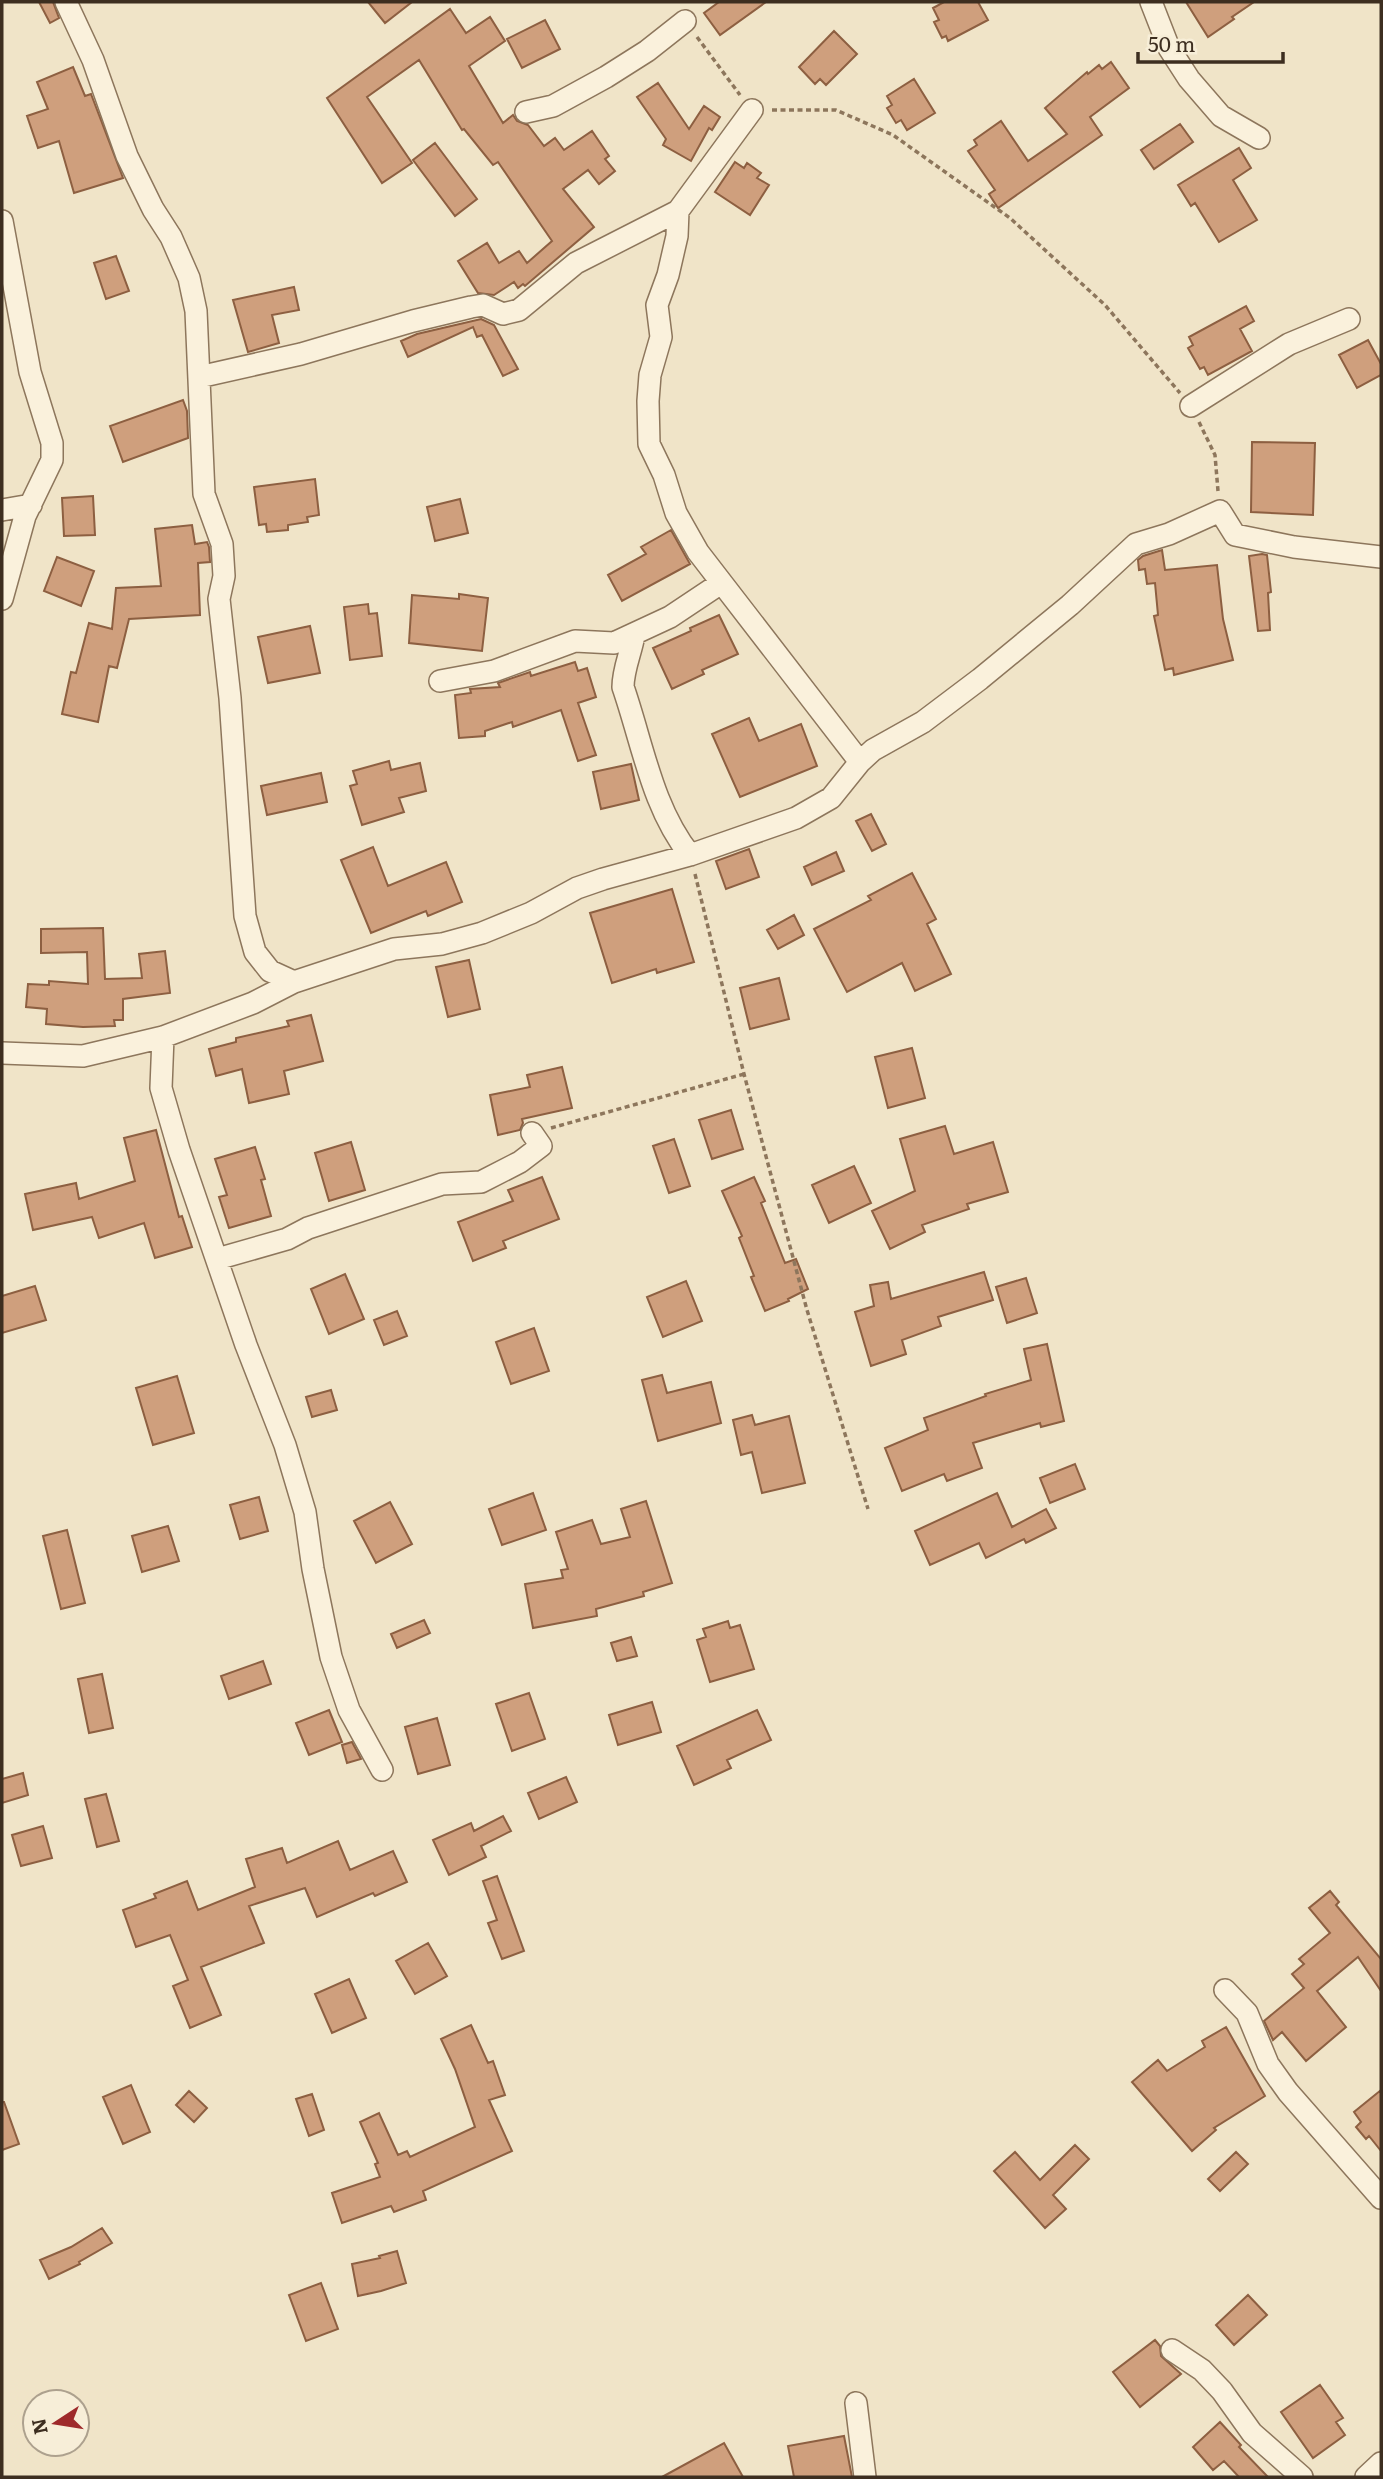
<svg xmlns="http://www.w3.org/2000/svg" width="1383" height="2479" viewBox="0 0 1383 2479" font-family="Literata,serif">
	<rect width="100%" height="100%" fill="#f0e4c8"/>
	<path fill="#cf9f7d" stroke="#8d5f41" stroke-width="2" d="M39,2H53L59,18L50,23Z
		M368,2H412L385,23Z
		M719,2H766L720,35L704,13Z
		M944,2H978L988,20L948,41L946,36L942,38L934,22L939,20L933,8Z
		M1186,2H1254L1232,17L1234,19L1208,37Z
		M450,9L466,33L490,17L505,41L469,66L503,123L513,115L517,121L528,125L544,146L555,138L564,150L592,131L609,156L605,159L615,171L599,184L588,170L563,189L594,227L525,286L523,284L518,288L514,282L494,295L478,293L458,261L487,243L499,263L519,251L527,263L552,241L498,162L493,165L464,129L462,130L419,60L367,97L412,163L382,183L327,98Z
		M545,20L560,49L522,68L507,39Z
		M834,31L857,54L826,85L820,79L815,84L799,67Z
		M1111,62L1129,88L1090,117L1102,135L998,208L989,194L995,190L968,151L977,145L974,140L1001,121L1028,161L1067,134L1045,108L1087,72L1088,74L1099,65L1102,69Z
		M73,67L85,96L91,94L123,178L74,193L59,141L38,148L27,116L48,109L37,82Z
		M914,79L935,113L907,130L901,120L896,123L887,108L892,105L887,96Z
		M658,83L689,129L704,106L720,117L712,130L709,128L691,161L663,145L666,139L637,97Z
		M1180,124L1193,142L1154,169L1141,150Z
		M435,143L477,199L455,216L413,160Z
		M1239,148L1251,168L1233,180L1257,220L1219,242L1195,203L1191,206L1178,185Z
		M735,162L744,168L747,163L761,173L757,178L769,185L750,215L715,192Z
		M116,256L129,291L106,299L94,263Z
		M294,287L299,310L272,315L279,343L248,352L233,300Z
		M1246,306L1254,321L1240,329L1252,351L1208,375L1204,367L1200,369L1188,348L1193,345L1189,337Z
		M481,319L494,325L518,369L503,376L482,335L477,337L473,327L408,357L401,341L417,334Z
		M1368,340L1381,364V375L1357,388L1339,355Z
		M183,400L187,411L188,438L123,462L110,426Z
		M1252,442L1315,443L1313,515L1251,512Z
		M315,479L319,515L307,517L308,522L288,525V530L267,532L266,524L259,525L254,487Z
		M93,496L95,535L64,536L62,498Z
		M460,499L468,533L435,541L427,507Z
		M192,525L195,544L207,542L209,547L210,562L198,563L200,615L129,619L117,668L109,666L98,722L62,714L71,672L76,673L89,623L112,629L116,588L161,586L155,529Z
		M671,530L690,564L622,601L608,575L646,554L641,547Z
		M1162,550L1165,570L1217,565L1223,619L1233,660L1174,675L1173,668L1165,670L1154,616L1158,615L1155,583L1147,584L1145,569L1139,570L1138,560L1143,556Z
		M1262,554L1267,555L1271,592L1268,593L1270,630L1258,631L1249,556Z
		M57,557L94,571L81,606L44,591Z
		M459,594L488,598L482,651L409,643L412,595L459,599Z
		M368,604L369,614L377,613L382,656L350,660L344,607Z
		M719,615L738,654L702,670L704,674L672,689L653,648L691,631L690,628Z
		M310,626L320,673L268,683L258,637Z
		M575,662L578,671L587,668L596,697L578,703L596,755L578,761L561,710L513,727L512,722L485,731V736L459,738L455,695L471,693L470,689L500,687L498,683L530,672L531,676Z
		M749,718L759,741L801,724L817,766L740,797L712,734Z
		M389,761L391,770L420,763L426,791L399,798L404,812L362,825L350,786L357,784L353,771Z
		M631,764L639,800L601,809L593,772Z
		M321,773L327,802L267,815L261,786Z
		M871,814L886,844L872,851L856,821Z
		M373,847L388,886L446,862L462,902L428,916L426,911L371,933L341,860Z
		M749,849L759,877L726,889L716,861Z
		M836,852L844,871L812,885L804,867Z
		M912,873L936,919L927,924L951,974L915,991L902,963L847,992L814,929L871,900L868,896Z
		M672,889L694,962L657,973L656,969L612,983L590,913Z
		M794,915L804,935L778,949L767,930Z
		M103,928L105,979L142,978L139,954L165,951L170,993L123,999V1020H114L115,1026L83,1027L46,1024L47,1009L26,1007L28,984L49,985V981L88,984L87,952L41,953V929Z
		M469,960L480,1009L448,1017L436,967Z
		M779,978L789,1019L750,1029L740,988Z
		M311,1015L323,1061L284,1071L289,1094L249,1103L242,1069L216,1076L209,1049L236,1042V1038L289,1026L287,1021Z
		M912,1048L925,1098L888,1108L875,1057Z
		M562,1067L572,1108L522,1119L523,1123L520,1130L498,1135L490,1095L530,1087L527,1075Z
		M731,1110L743,1149L712,1159L699,1120Z
		M945,1126L954,1154L993,1142L1008,1192L967,1204L969,1209L922,1225L925,1232L890,1249L872,1211L915,1191L900,1139Z
		M156,1130L179,1217L182,1216L192,1247L155,1258L144,1223L99,1238L92,1217L33,1230L25,1194L76,1183L79,1199L135,1181L124,1138Z
		M674,1139L690,1186L669,1193L653,1146Z
		M351,1142L365,1190L329,1201L315,1153Z
		M255,1147L265,1179L261,1180L271,1216L229,1228L219,1197L227,1195L215,1159Z
		M854,1166L871,1203L829,1223L812,1185Z
		M542,1177L559,1219L503,1241L506,1248L473,1261L458,1222L513,1201L508,1190Z
		M754,1177L765,1201L761,1203L785,1263L796,1259L808,1289L788,1299L789,1301L765,1311L751,1277L754,1276L739,1238L742,1236L722,1191Z
		M984,1272L993,1300L938,1317L941,1326L902,1340L906,1354L871,1366L855,1312L874,1306L870,1285L888,1282L891,1299Z
		M345,1274L364,1319L329,1334L311,1289Z
		M1026,1278L1037,1313L1007,1323L996,1287Z
		M686,1281L702,1321L663,1337L647,1297Z
		M35,1286L46,1320L2,1333V1296Z
		M397,1311L407,1336L384,1345L374,1320Z
		M534,1328L549,1371L511,1384L496,1342Z
		M1047,1344L1064,1421L1041,1427L1040,1423L973,1443L982,1468L947,1481L944,1474L902,1491L885,1448L928,1430L924,1418L986,1396L985,1394L1031,1380L1024,1349Z
		M662,1375L667,1393L711,1382L721,1423L658,1441L642,1380Z
		M177,1376L194,1433L153,1445L136,1388Z
		M331,1390L337,1410L312,1417L306,1397Z
		M752,1415L755,1425L789,1416L805,1483L762,1493L752,1452L741,1455L733,1420Z
		M1075,1464L1085,1489L1050,1503L1040,1478Z
		M533,1493L546,1530L502,1545L489,1509Z
		M997,1493L1012,1527L1046,1509L1056,1528L1026,1543L1024,1539L986,1558L979,1543L930,1565L915,1531Z
		M259,1497L268,1531L240,1539L230,1505Z
		M646,1501L672,1583L643,1592L644,1596L596,1609L597,1616L533,1628L525,1584L563,1578L561,1570L568,1569L556,1532L592,1520L601,1544L630,1537L621,1509Z
		M390,1502L412,1544L376,1563L354,1521Z
		M168,1526L179,1561L142,1572L132,1536Z
		M67,1530L85,1603L61,1609L43,1536Z
		M424,1620L430,1633L397,1648L391,1634Z
		M728,1621L730,1628L740,1625L754,1669L710,1682L697,1640L706,1637L703,1629Z
		M631,1637L637,1656L617,1661L611,1643Z
		M263,1661L271,1684L229,1699L221,1676Z
		M102,1674L113,1728L89,1733L78,1679Z
		M529,1693L545,1739L512,1751L496,1704Z
		M652,1702L661,1732L618,1745L609,1715Z
		M329,1710L342,1742L309,1755L296,1723Z
		M757,1710L771,1740L727,1760L731,1768L694,1785L677,1746Z
		M437,1718L450,1765L418,1774L405,1727Z
		M352,1742L361,1759L347,1763L342,1745Z
		M23,1773L28,1795L2,1803V1779Z
		M566,1777L577,1802L539,1819L528,1793Z
		M106,1794L119,1841L97,1847L85,1799Z
		M503,1816L511,1831L481,1846L486,1857L449,1875L433,1840L471,1823L474,1831Z
		M43,1826L52,1858L21,1866L12,1835Z
		M338,1841L350,1870L393,1851L407,1882L375,1896L373,1893L317,1917L305,1888L249,1906L264,1943L201,1967L221,2015L190,2028L173,1986L188,1980L170,1935L136,1947L123,1910L156,1898L154,1894L187,1881L198,1910L255,1887L246,1859L282,1848L287,1863Z
		M497,1876L524,1951L502,1959L488,1923L497,1920L483,1881Z
		M1330,1891L1339,1902L1336,1905L1381,1959V1991L1358,1957L1317,1991L1346,2027L1306,2061L1282,2032L1273,2040L1264,2021L1304,1988L1292,1974L1304,1964L1299,1959L1330,1933L1309,1908Z
		M428,1943L447,1976L415,1994L396,1961Z
		M349,1979L366,2018L332,2033L315,1994Z
		M471,2025L488,2063L493,2061L505,2095L489,2100L512,2151L423,2191L426,2200L394,2212L391,2206L342,2223L332,2193L380,2177L375,2164L378,2163L360,2122L379,2113L398,2155L407,2151L410,2157L475,2127L455,2069L441,2039Z
		M1226,2027L1265,2096L1214,2128L1216,2130L1192,2151L1132,2082L1158,2060L1167,2071L1205,2047L1202,2041Z
		M131,2085L150,2132L123,2144L103,2097Z
		M1381,2090V2151L1369,2136L1366,2139L1356,2127L1361,2122L1354,2112Z
		M189,2091L207,2108L194,2122L176,2105Z
		M312,2094L324,2130L309,2136L296,2099Z
		M2,2102H4L19,2144L2,2150Z
		M1075,2145L1089,2159L1053,2195L1066,2209L1045,2228L994,2171L1015,2152L1040,2180Z
		M1236,2152L1248,2164L1220,2191L1208,2179Z
		M102,2228L112,2243L79,2262L80,2264L49,2279L40,2260L71,2247Z
		M397,2251L406,2283L381,2291L358,2296L352,2264L380,2258L379,2256Z
		M321,2283L338,2329L306,2341L289,2295Z
		M1248,2295L1267,2315L1234,2345L1216,2325Z
		M1155,2340L1160,2346L1161,2356L1181,2374L1140,2407L1113,2372Z
		M1320,2385L1343,2418L1336,2422L1345,2435L1313,2458L1281,2412Z
		M1220,2422L1241,2445L1239,2447L1268,2477H1239L1224,2461L1213,2470L1193,2447Z
		M844,2436L852,2477H794L788,2446Z
		M724,2443L743,2477H662Z"/>
	<g fill="none" stroke-linecap="round" stroke-linejoin="round">
		<g stroke="#8d765c" stroke-width="24">
			<path id="minor" d="M66,2L93,60L127,156L153,209L171,237L189,278L196,311L204,494L222,544L224,576L219,599L230,698L245,916L255,952L270,971L294,982L394,949L442,944L482,933L531,913L577,888L603,879L690,855L796,818L831,798L860,762L873,750L923,722L980,679L1070,605L1136,544L1169,534L1220,511L1235,535L1294,547L1381,557
				M1151,2L1169,48L1189,79L1221,116L1259,138
				M526,112L553,106L606,77L647,51L685,21
				M678,211L677,236L668,275L657,305L661,337L650,375L648,401L649,444L664,475L676,513L698,552L860,762
				M2,221L30,372L52,443V460L25,516L2,599
				M199,377L301,354L413,321L471,307L483,305L503,314L519,310L576,263L678,211L752,110
				M1191,406L1289,344L1349,319
				M2,510L31,505
				M634,635C631,653 623,669 623,687C643,745 652,807 690,855
				M440,681L494,671L575,641L614,643L670,617L721,583
				M163,1037L161,1088L179,1150L246,1345L285,1445L305,1512L313,1569L331,1657L349,1710L382,1770
				M2,1053L83,1056L163,1037L253,1003L294,982
				M217,1259L287,1239L308,1228L442,1184L481,1182L520,1162L541,1146L532,1133
				M1225,1990L1247,2013L1268,2064L1288,2092L1381,2198
				M1172,2350L1202,2370L1222,2391L1252,2433L1302,2477
				M856,2403L865,2477
				M1366,2477L1381,2463"/>
		</g>
		<path stroke="#8d765c" stroke-width="3.5" stroke-dasharray="5 3.5" stroke-linecap="butt" d="M697,37L740,95
			M772,110H836L893,135L1010,218L1105,305L1180,393
			M1199,422L1215,455L1218,491
			M695,874L744,1074L807,1310L868,1509
			M551,1128L744,1074"/>
		<use href="#minor" stroke="#faf1dc" stroke-width="21"/>
	</g>
	<rect width="1383" height="2479" fill="none" stroke="#3d2e20" stroke-width="7"/>
	<g transform="translate(56 2423) rotate(258)"><circle r="33" fill="#f7eed8" stroke="#ada18e" stroke-width="2"/>
	<path d="M0-5L12 26L0 18L-12 26Z" fill="#9e2a2b"/>
	<text y="-10" font-size="19" font-weight="bold" text-anchor="middle" fill="#3d2e20">N</text>
	</g>
	<path d="M1138 52v10h145v-10" fill="none" stroke="#3d2e20" stroke-width="3.5"/>
	<text x="1148" y="52" font-size="21" fill="#3d2e20" stroke="#f7eed8" stroke-width="5" paint-order="stroke">50 m</text>
</svg>
